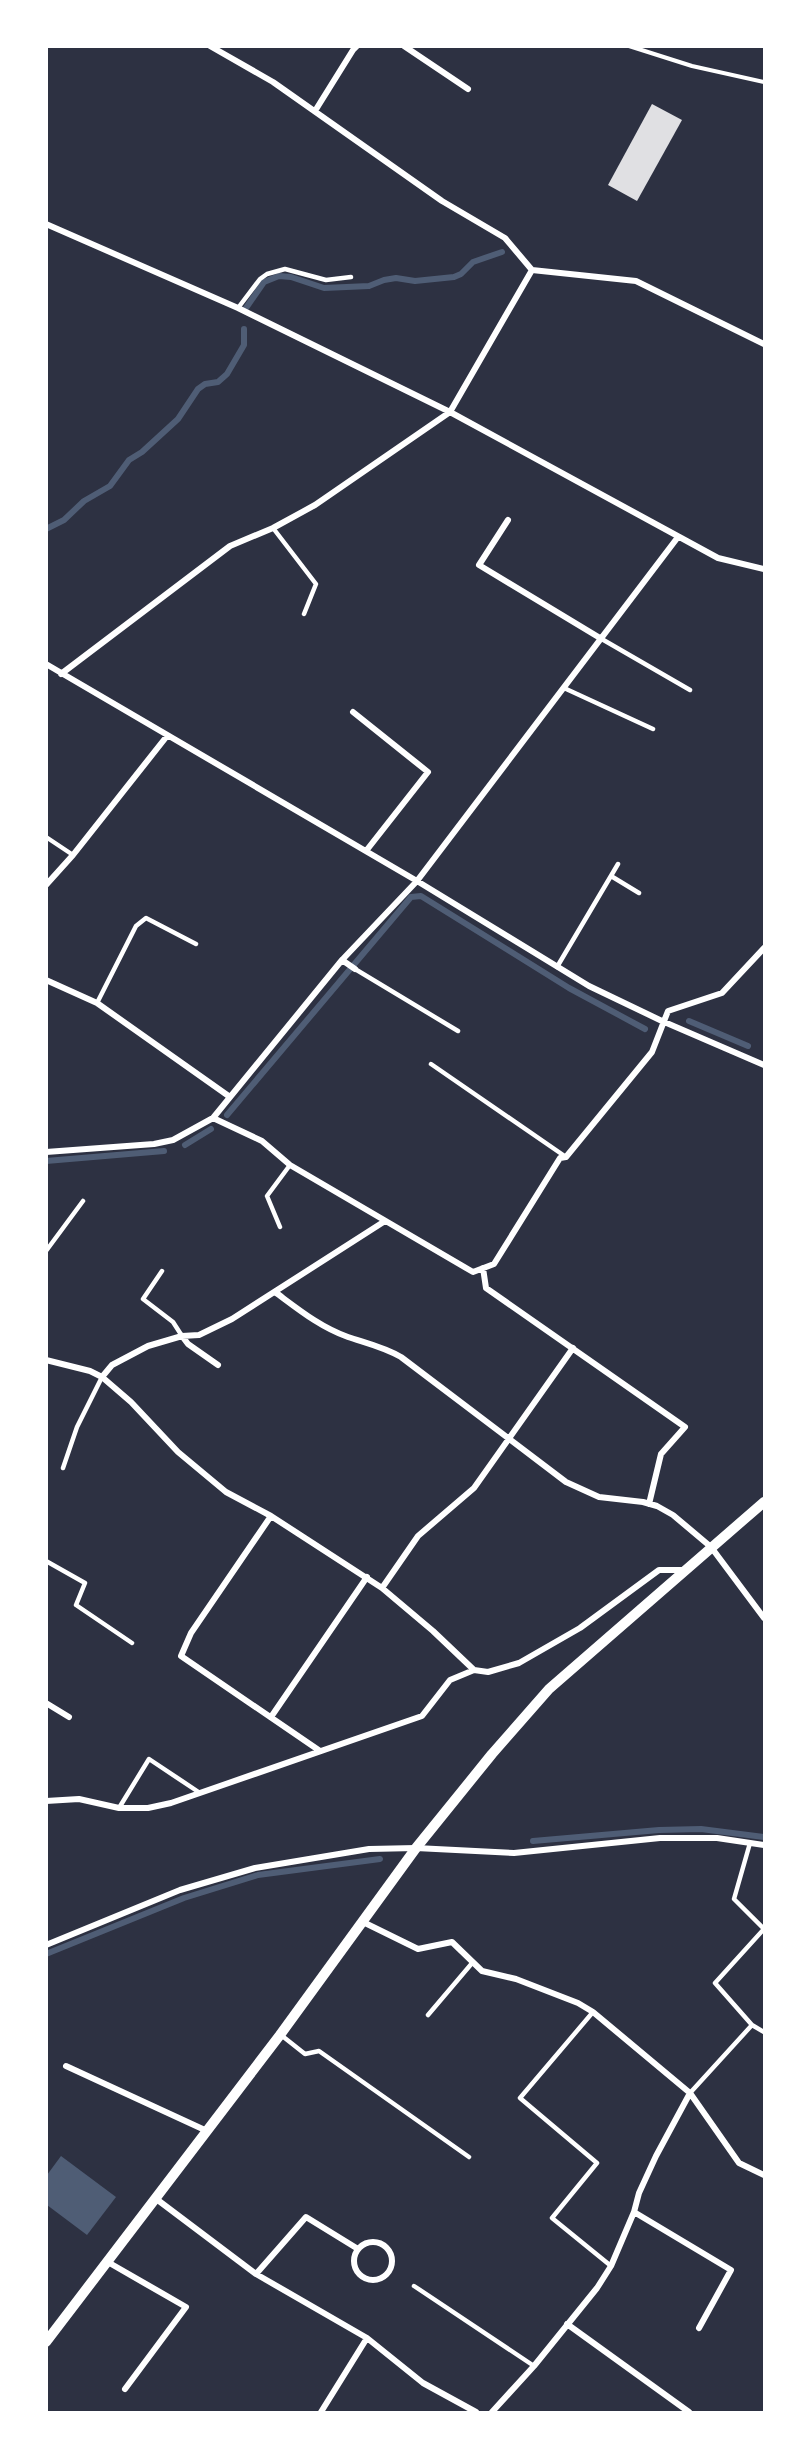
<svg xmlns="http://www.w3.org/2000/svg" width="811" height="2459" viewBox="0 0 811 2459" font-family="'Noto Serif',serif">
	<rect width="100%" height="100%" fill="#2d3142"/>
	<path fill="#4f5d75" d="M61,2156L116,2197L87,2235L47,2205V2175Z"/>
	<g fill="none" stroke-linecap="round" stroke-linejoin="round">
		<path stroke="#4f5d75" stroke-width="6" d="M246,308L264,282L279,276L291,277L324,288L369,286L384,280L396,278L415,281L454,277L461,274L473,262L502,252
			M46,529L64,520L84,501L110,486L129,460L142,452L178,419L198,389L205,384L218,382L227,374L244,345V329
			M689,1021L748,1046
			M227,1115L411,897L421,896L569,988L645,1029
			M185,1145L211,1129
			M46,1161L164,1151
			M533,1841L659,1830L701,1829L764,1837
			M46,1954L184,1898L258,1875L380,1859"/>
	</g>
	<path fill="#e0e0e3" d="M652,104L682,120L637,201L608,185Z"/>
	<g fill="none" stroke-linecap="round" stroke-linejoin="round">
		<path stroke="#fff" stroke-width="4" d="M629,46L692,66L764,82"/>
		<path stroke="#fff" stroke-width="4.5" d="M238,308L260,279L267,274L285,269L326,280L351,277
			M273,528L316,584L304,614
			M600,638L690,690
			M564,688L653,729
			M46,837L73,855
			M611,876L639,893
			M557,967L618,864
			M355,969L458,1031
			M97,1003L136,926L146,918L196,944
			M431,1064L566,1157
			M280,1227L267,1196L290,1165
			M46,1251L83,1201
			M162,1271L143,1299L173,1322L182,1336
			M63,1468L77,1427L102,1377
			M46,1561L85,1583L76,1605L132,1643
			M119,1808L149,1759L200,1793
			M750,1843L734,1899L764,1929L715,1983L752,2025
			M593,2012L520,2098L597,2163L552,2218L611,2266
			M428,2015L473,1962
			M281,2035L305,2054L319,2051L469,2157
			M690,2093L752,2025L764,2032
			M414,2286L534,2366"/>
		<path stroke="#fff" stroke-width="6" d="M210,46L273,82L442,201L505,238L532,270L636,281L764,344
			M404,46L468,89
			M315,111L353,50L357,46
			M46,224L238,308L450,412L718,558L764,569
			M508,520L479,565L600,638
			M46,664L417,881L589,986L662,1021L764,1065
			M61,674L230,546L273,528L315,505L450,412L532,270
			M353,712L428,772L366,851
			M46,885L73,855L167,736
			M342,960L355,969
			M46,980L97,1003L230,1097
			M213,1118L262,1141L290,1165L473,1272L494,1264L560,1158L566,1157L652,1052L668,1011L722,993L764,948
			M46,1152L154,1144L173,1140L213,1118L342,960L417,881L678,537
			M483,1268L486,1288L685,1427L661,1454L649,1504
			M275,1292C298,1309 320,1327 348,1337C366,1343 384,1347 401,1357L566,1482L599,1497L643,1502L657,1506L673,1515L711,1547L764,1618
			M182,1336L188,1344L218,1365
			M46,1360L90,1371L102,1377L131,1402L178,1452L226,1492L271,1516L382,1588L433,1631L474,1670L488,1672L519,1663L580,1628L659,1570H684
			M102,1377L112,1365L148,1346L182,1336L199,1335L232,1319L385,1221
			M271,1516L191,1633L181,1656L320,1751
			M382,1588L418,1536L474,1488L573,1348
			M46,1703L69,1717
			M271,1717L367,1577
			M46,1801L79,1799L119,1808H148L171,1803L422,1716L450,1680L474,1670
			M363,1922L418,1949L452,1942L482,1971L516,1979L578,2003L593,2012L690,2093L739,2163L764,2175
			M46,1945L180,1890L255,1868L369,1849L416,1848L514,1853L660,1838H717L764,1845
			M66,2066L207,2131
			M155,2198L256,2274L367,2338L423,2383L476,2412
			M634,2212L731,2270L699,2328
			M354 2261a19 19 0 1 1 38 0a19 19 0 1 1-38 0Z
			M106,2261L186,2307L125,2389
			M256,2274L306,2217L358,2249
			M567,2324L689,2412
			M321,2412L367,2338
			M492,2412L534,2366L597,2288L611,2266L634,2212L639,2193L656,2156L690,2093"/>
		<path stroke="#fff" stroke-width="10" d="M46,2342L280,2035L416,1848L492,1754L549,1689L764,1502"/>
	</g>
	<rect width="811" height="2459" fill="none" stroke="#ffffff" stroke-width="96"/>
</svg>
